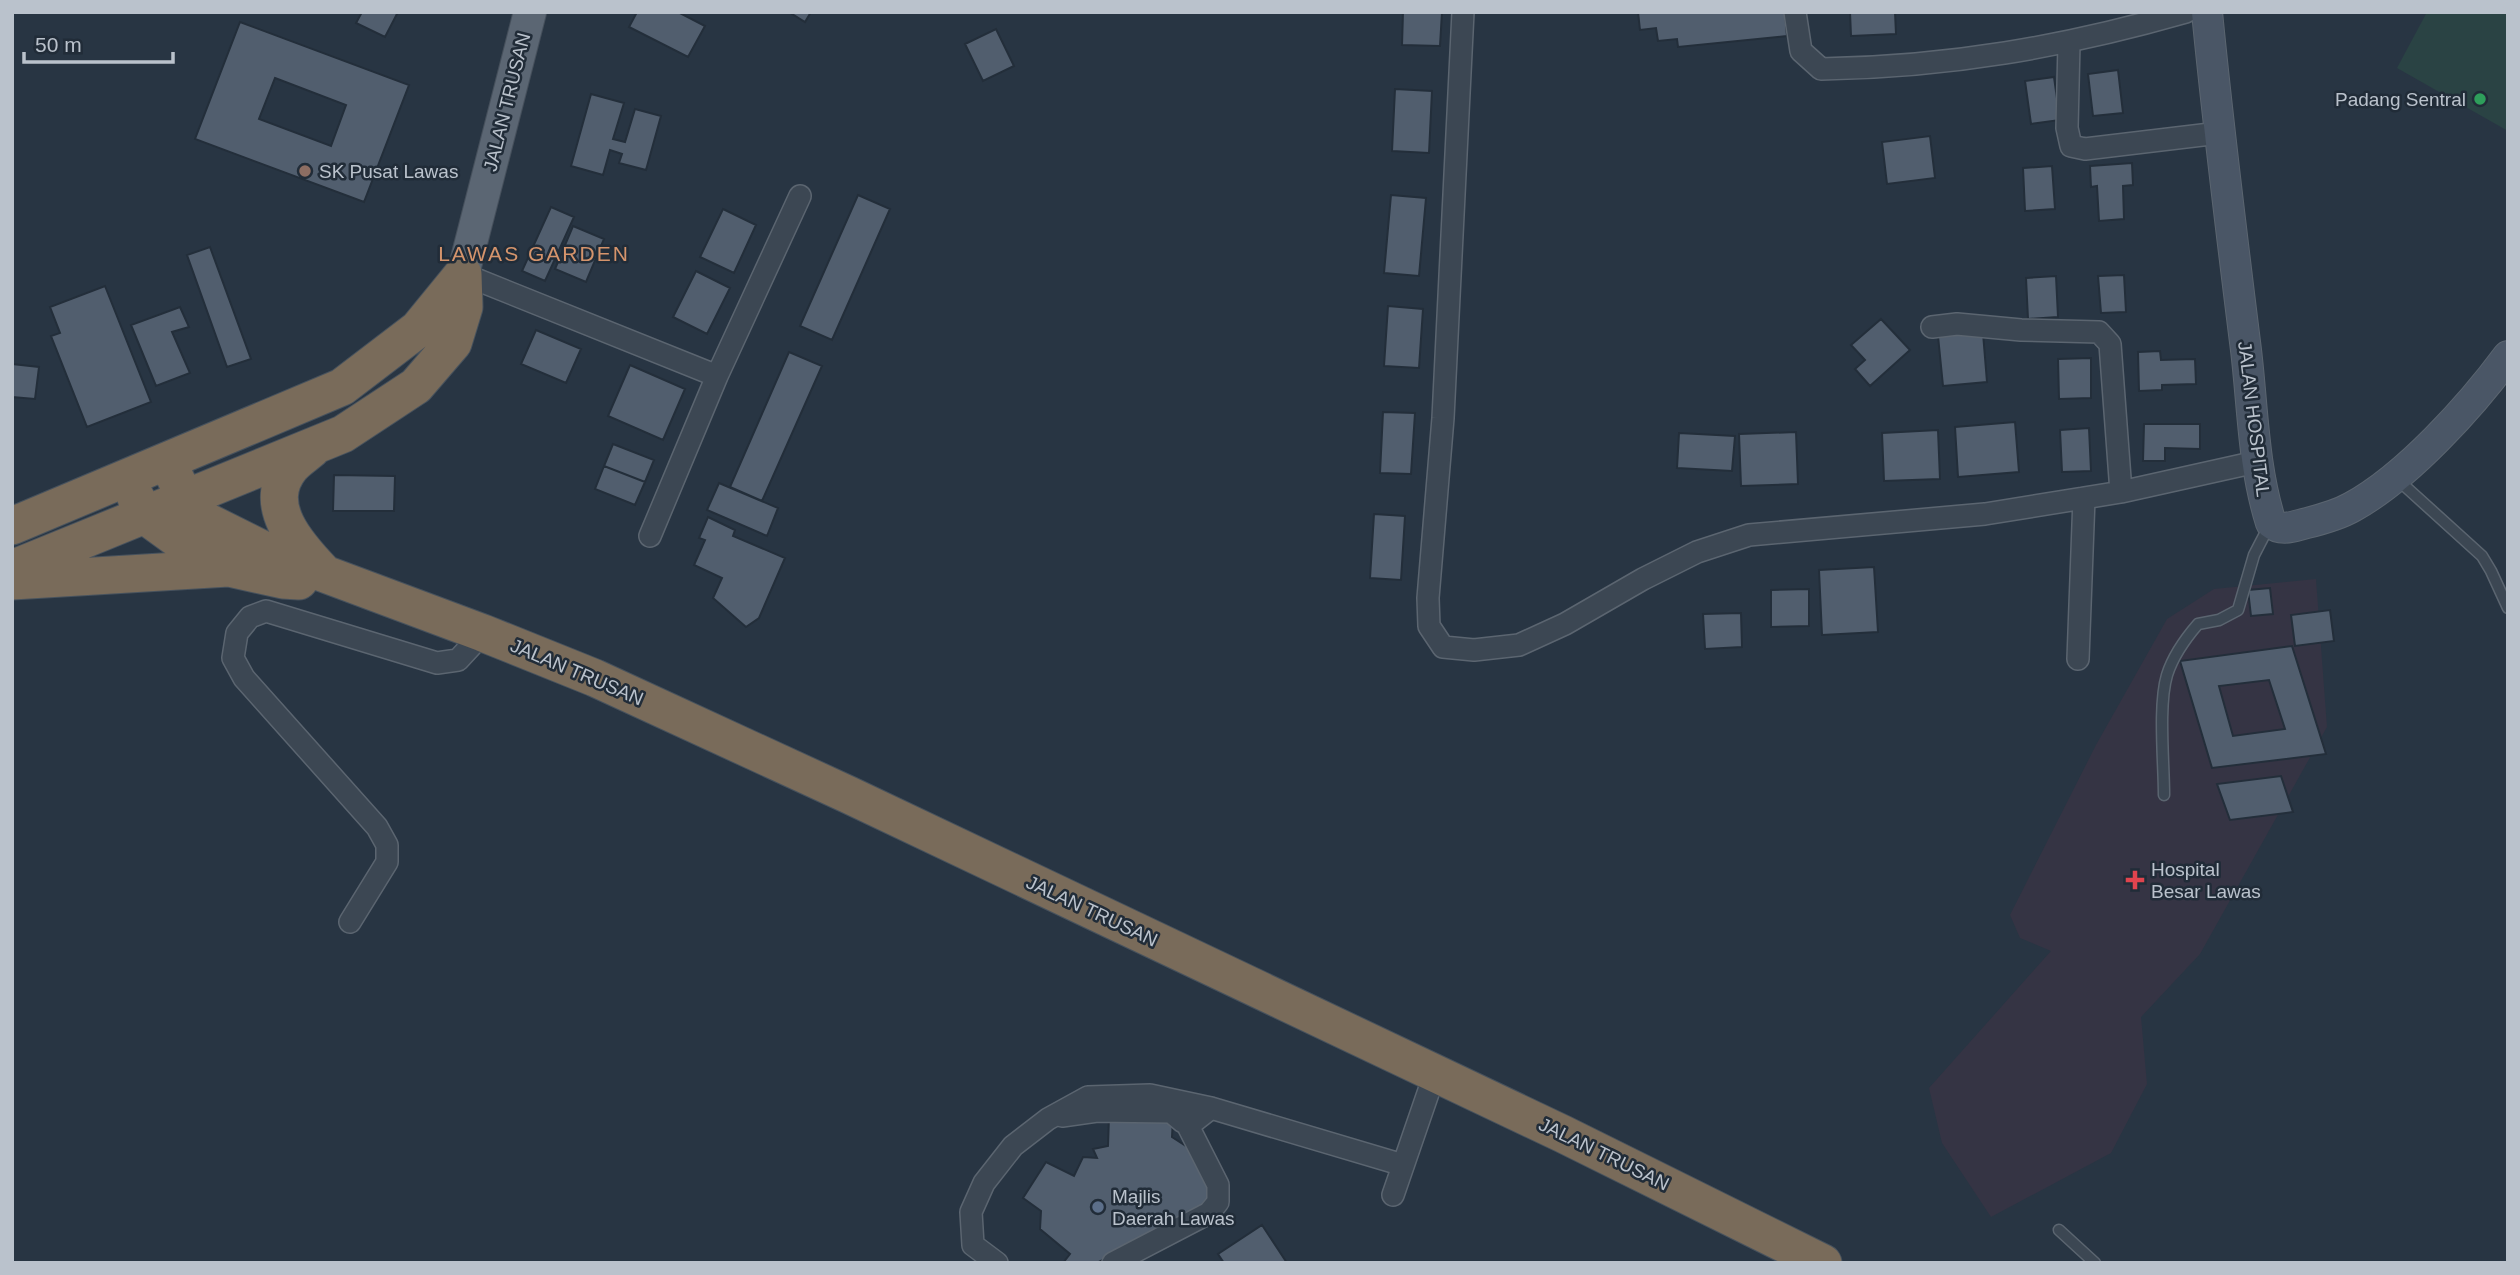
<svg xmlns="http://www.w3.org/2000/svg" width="2520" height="1275" viewBox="0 0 2520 1275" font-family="Arial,sans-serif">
	<rect width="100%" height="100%" fill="#283543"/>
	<path fill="#353444" d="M2316,579L2327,727L2200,954L2141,1017L2147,1084L2111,1153L1991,1217L1942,1143L1929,1088L2051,951L2020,938L2010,915L2096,745L2167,619L2214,589Z"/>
	<path fill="#2a4344" d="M2427,12H2508V131L2397,68Z"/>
	<path fill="#515e6e" stroke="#232e3a" stroke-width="2" fill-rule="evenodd" d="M362,12H398L385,37L356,23Z
		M637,12H678L705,26L688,57L629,27Z
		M789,12H811L805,22Z
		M1403,12H1442L1440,46L1402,45Z
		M1638,12H1785L1787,36L1678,47L1677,39L1658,41L1656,28L1640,30Z
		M1850,12H1895L1896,34L1851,36Z
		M240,22L409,85L364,202L195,139ZM275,78L346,105L331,146L259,119Z
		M996,29L1014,66L983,81L965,44Z
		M2118,70L2123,113L2093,116L2088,74Z
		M2054,77L2060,120L2031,124L2025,81Z
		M1395,89L1432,91L1429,153L1392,151Z
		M591,94L624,103L613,139L625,142L635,109L661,116L646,170L619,163L622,154L610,150L603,175L571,166Z
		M1930,136L1935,178L1887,184L1882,142Z
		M2132,163L2133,185L2123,186L2124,219L2099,221L2097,186L2091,187L2090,166Z
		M2052,166L2055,209L2025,211L2023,168Z
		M858,195L890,209L832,340L800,326Z
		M1391,195L1426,198L1419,276L1384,273Z
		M551,207L574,217L545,281L522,271Z
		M723,209L756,225L734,273L700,257Z
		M573,226L604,239L586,282L555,269Z
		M210,247L251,359L227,367L187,255Z
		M696,271L730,288L707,334L673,317Z
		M2124,275L2126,312L2101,313L2098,276Z
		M2056,276L2058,317L2028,319L2026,278Z
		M105,286L151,402L87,427L51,336L60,333L50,307Z
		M1388,306L1423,309L1419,368L1384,366Z
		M180,307L189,327L172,332L190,373L156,386L131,325Z
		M1881,319L1910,350L1870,386L1855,369L1865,360L1851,345Z
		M536,330L581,349L566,383L521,364Z
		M1983,333L1987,382L1943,386L1938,336Z
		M2160,351L2161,360L2195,359L2196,384L2162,385V390L2139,391L2138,352Z
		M789,352L822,366L762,501L730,487Z
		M2091,358V398L2059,399L2058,359Z
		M12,364L39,367L35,399L12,397Z
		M630,365L685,389L663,440L608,416Z
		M1383,412L1415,413L1411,474L1380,473Z
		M2015,422L2019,472L1958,477L1955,427Z
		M2144,424H2200V449L2165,448V461H2143Z
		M2089,428L2091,471L2062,472L2060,430Z
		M1938,430L1940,479L1884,481L1882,433Z
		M1796,432L1798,484L1741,486L1739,434Z
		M1679,433L1735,436L1732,471L1677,468Z
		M613,444L654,460L645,482L604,466Z
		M604,466L645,482L635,505L595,489Z
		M334,475L395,476L394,511H333Z
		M719,483L778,508L767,536L707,510Z
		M1374,514L1405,516L1401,580L1370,578Z
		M708,517L735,530L733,536L785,558L759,618L746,627L713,598L722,578L694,565L705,540L699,538Z
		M1874,567L1878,632L1822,635L1819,570Z
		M2270,588L2273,614L2251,616L2248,590Z
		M1809,589V626L1771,627V590Z
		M2330,610L2334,641L2295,646L2291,615Z
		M1741,613L1742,647L1705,649L1703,614Z
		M2292,646L2326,754L2212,768L2180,661ZM2269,680L2285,729L2233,736L2219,686Z
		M2281,776L2293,812L2230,820L2217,784Z
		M1109,1116L1173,1118L1172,1137L1192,1150L1210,1182L1211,1197L1203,1207L1097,1263H1063L1070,1254L1040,1229L1041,1211L1023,1198L1046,1162L1074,1176L1083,1157L1097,1158L1093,1149L1108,1146Z
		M1262,1225L1287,1263H1224L1218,1254Z"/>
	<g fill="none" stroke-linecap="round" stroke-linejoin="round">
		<g stroke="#5b6570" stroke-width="13">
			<path id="lane" d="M2397,479L2482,556L2491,571L2508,608
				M2164,795C2164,763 2158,705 2167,675C2173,656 2185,639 2198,624L2219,620L2238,610L2254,555L2269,526
				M2059,1230L2095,1263"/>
		</g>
		<g stroke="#5b6570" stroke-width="24">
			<path id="street" d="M1463,12L1443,418L1428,598L1429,626L1443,647L1474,650L1519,645L1565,624L1643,579L1697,552L1749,535L1985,514L2121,492L2256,462
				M1795,12L1801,51L1821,69C1948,67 2064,47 2186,12
				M2069,43L2067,128L2071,146L2085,149L2219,133
				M463,274L717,376L650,536
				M1932,327L1957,324L2021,330L2099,332L2110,344L2121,492
				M717,376L800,196
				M2078,659L2084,498
				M350,922L387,862V845L377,827L244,678L233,658L237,633L250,617L266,611L437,663L458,660L483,633
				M1062,1116L1097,1111L1171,1112L1183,1122
				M1393,1195L1435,1073
				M997,1263L973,1245L971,1212L984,1183L1013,1146L1048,1119L1088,1097L1150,1095L1211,1108L1403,1165
				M1113,1263L1209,1213L1218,1202V1185L1188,1126L1211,1108"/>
		</g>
		<g stroke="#5b6570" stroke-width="32">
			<path id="secondary" d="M2207,12C2218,125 2232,238 2246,350C2253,409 2253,466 2271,523C2282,532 2294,526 2307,523C2323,519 2338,515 2352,507C2407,477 2471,406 2508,356"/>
		</g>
		<g stroke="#46505c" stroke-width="34">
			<path id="primary" d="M463,274L530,12"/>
		</g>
		<g stroke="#47525d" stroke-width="39">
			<path id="highway" d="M312,449C305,455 297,460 291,467C260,505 298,546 324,573
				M167,461L185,498L202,519L274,555L483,633L595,678L849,795L1563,1134L1823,1263
				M136,498L143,514L198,554L229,568L283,580L299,581
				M12,526L342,387L418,329L463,274
				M12,569L343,434L416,386L453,343L464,307L463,274
				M12,581L228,568"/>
		</g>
		<use href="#lane" stroke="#3c4753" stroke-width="10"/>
		<use href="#street" stroke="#3c4753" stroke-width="21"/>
		<use href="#secondary" stroke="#4a5666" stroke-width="30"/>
		<use href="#primary" stroke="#5b6673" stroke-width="32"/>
		<use href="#highway" stroke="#796b5a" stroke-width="37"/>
	</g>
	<circle fill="#2e9e5b" stroke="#212c38" stroke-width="2.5" cx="2480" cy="99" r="7"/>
	<circle fill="#8d6e63" stroke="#212c38" stroke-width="2.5" cx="305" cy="171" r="7"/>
	<path fill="#e0444e" stroke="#212c38" stroke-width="2.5" d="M2131.5 869.5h7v7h7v7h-7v7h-7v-7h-7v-7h7z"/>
	<circle fill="#5c6f8a" stroke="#212c38" stroke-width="2.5" cx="1098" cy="1207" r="7"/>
	<g text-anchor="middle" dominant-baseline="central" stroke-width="5" stroke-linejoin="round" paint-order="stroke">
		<g font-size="19" fill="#bac2cc" stroke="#212c38" text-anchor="start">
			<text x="2466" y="99" text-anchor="end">Padang Sentral</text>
			<text x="319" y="171">SK Pusat Lawas</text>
			<text x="2151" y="869">Hospital<tspan x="2151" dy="22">Besar Lawas</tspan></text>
			<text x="1112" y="1196">Majlis<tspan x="1112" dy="22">Daerah Lawas</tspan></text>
		</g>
		<g font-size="19" fill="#bac2cc" stroke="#212c38">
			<text transform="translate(507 102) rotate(-76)">JALAN TRUSAN</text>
			<text transform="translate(2254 419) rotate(83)">JALAN HOSPITAL</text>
			<text transform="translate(577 672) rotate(23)">JALAN TRUSAN</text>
			<text transform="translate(1092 911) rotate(25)">JALAN TRUSAN</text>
			<text transform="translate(1604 1154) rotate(26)">JALAN TRUSAN</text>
		</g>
		<g font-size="21" letter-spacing="2" fill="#d5946c" stroke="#212c38">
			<text x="534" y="253">LAWAS GARDEN</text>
		</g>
	</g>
	<rect width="2520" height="1275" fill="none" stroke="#bac2cc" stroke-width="28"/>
	<path d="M24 52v10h149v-10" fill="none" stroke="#bac2cc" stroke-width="3.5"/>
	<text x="35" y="52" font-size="21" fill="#bac2cc" stroke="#212c38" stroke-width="5" paint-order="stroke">50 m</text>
</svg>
